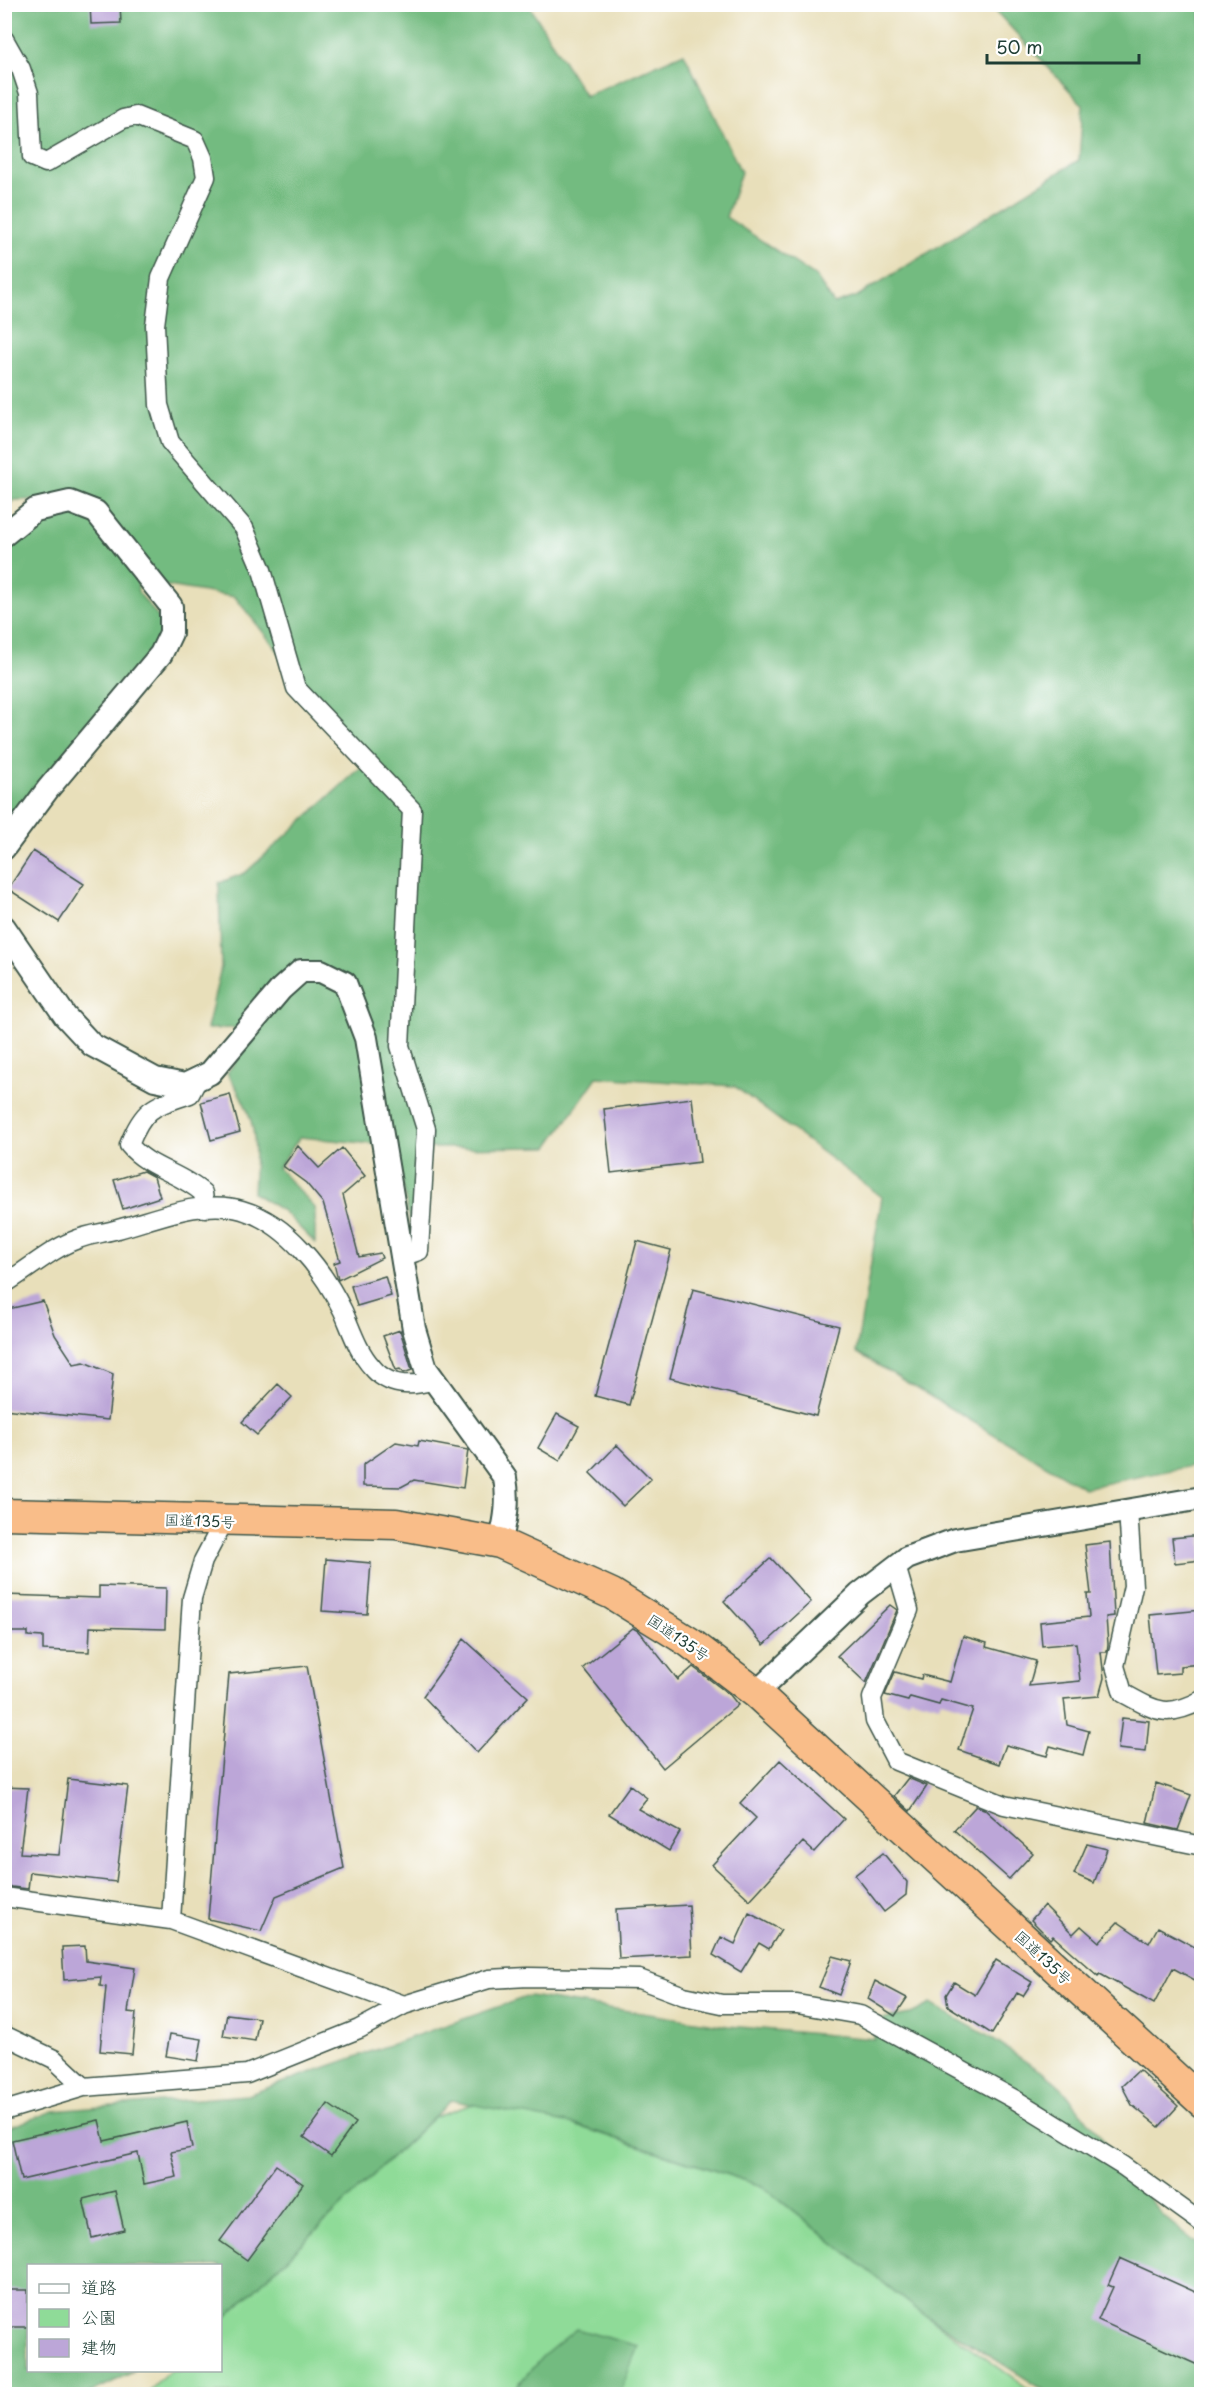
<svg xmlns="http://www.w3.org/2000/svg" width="1206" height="2399" viewBox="0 0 1206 2399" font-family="'Playpen Sans','Klee One',sans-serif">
	<rect width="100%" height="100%" fill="#fff"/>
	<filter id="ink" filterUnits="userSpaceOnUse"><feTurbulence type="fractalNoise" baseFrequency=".0167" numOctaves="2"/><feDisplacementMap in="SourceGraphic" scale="12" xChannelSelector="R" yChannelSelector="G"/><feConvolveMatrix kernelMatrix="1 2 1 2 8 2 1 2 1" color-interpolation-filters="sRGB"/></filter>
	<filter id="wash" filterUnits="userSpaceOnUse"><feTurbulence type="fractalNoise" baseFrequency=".008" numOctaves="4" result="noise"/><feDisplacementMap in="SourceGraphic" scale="24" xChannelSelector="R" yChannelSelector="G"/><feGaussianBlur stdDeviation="1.35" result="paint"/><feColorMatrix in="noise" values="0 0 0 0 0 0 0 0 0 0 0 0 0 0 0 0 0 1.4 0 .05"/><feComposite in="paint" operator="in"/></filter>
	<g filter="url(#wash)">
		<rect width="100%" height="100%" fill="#e8dfba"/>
		<path fill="#8fdb98" stroke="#578c66" stroke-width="1.5" d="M491,2098L762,2186L919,2311L1036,2394H141H146L170,2371L220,2370L221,2322L434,2117Z"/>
		<path fill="#73bb80" stroke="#497c5a" stroke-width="1.5" d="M5,5H529L585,96L684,53L741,172L726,217L816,277L834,304L856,297L1079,160L1083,105L990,5H1201V1464L1084,1488L856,1352L882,1197L734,1086L597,1077L548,1147L427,1148L422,1203L410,1223L395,1146L300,1137L278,1168L315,1208V1243L283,1211L253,1193C256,1138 259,1121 227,1073L251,1040L235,1028L207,1029L221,967L219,883L245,873L367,762L235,597L156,584L138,562V592L171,633L5,849V535L89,499L15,500L5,509Z
			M529,1996L728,2026L874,2039L875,2020L911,2014L931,2004L986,2035L1058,2083L1164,2217L1201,2247V2394H1050L919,2311L762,2186L576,2125L451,2100L221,2322L220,2266H28V2370L135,2371L88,2394H5V2129L53,2111L247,2095Z
			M576,2329L638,2346L621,2391L614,2394H510L542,2357Z"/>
		<g id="blocks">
			<path fill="#bca6d8" d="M90,4H120L121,23L91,24Z
				M33,851L84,884L59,922L8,889Z
				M230,1094L240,1132L211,1140L201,1102Z
				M692,1098L700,1162L611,1173L604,1109Z
				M298,1146L319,1168L342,1148L365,1176L343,1195L359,1257L380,1253L382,1258L338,1280L334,1263L340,1261L323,1203L306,1183L283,1166Z
				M143,1171L154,1177L160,1197L123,1209L114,1180Z
				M637,1241L671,1250L629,1405L595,1396Z
				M385,1276L391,1296L357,1306L351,1286Z
				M693,1289L839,1326L816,1416L670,1378Z
				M43,1301L55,1335L74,1364L84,1362L113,1374L108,1420L4,1409V1310Z
				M400,1330L412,1370L404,1373L400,1369L396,1370L383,1336Z
				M278,1384L292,1397L257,1435L242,1422Z
				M557,1414L579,1426L560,1461L538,1448Z
				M419,1441L468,1450L463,1488L414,1480L401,1487L363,1486V1465L396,1442L418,1446Z
				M617,1445L651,1479L623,1506L590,1473Z
				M1202,1535V1560L1175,1563L1172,1538Z
				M1110,1542L1114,1616L1106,1617L1108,1644L1107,1652H1101L1104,1678L1099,1696L1064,1699L1067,1725L1089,1731L1083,1755L1050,1746L1047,1756L1006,1745L999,1764L959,1750L973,1709L941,1700L939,1705L910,1697L908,1701L885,1695L895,1672L921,1679L922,1675L950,1682L963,1636L987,1643L986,1647L1036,1661L1029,1686L1080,1681L1076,1643L1042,1646L1040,1622L1089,1617L1087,1594H1091L1085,1545Z
				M771,1558L811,1602L764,1645L724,1601Z
				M326,1559L371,1563L367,1614L322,1611Z
				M99,1586L166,1588L165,1629L90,1627L89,1652L43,1650V1637L28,1636V1632H4V1595L99,1598Z
				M890,1605L897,1610L866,1683L837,1656Z
				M1202,1610V1664L1180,1666V1673L1156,1675L1150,1615Z
				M633,1628L640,1632L678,1680L693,1667L730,1695L738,1705L663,1768L583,1668Z
				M464,1639L528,1697L477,1753L423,1696Z
				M307,1666L344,1868L276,1896L261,1931L208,1919L229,1674Z
				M1122,1718L1149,1721L1146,1752L1118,1749Z
				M780,1760L844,1819L814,1852L803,1842L750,1900L712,1865L756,1818L740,1803Z
				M908,1778L927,1786L910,1811L894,1796Z
				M68,1779L128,1786L116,1882L30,1872L28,1889L4,1886V1787L28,1788L20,1853L59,1855Z
				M1156,1783L1191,1795L1178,1830L1147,1823Z
				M630,1785L647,1798L638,1809L680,1832L669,1851L609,1814Z
				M976,1806L984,1809L1033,1853L1009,1879L954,1830Z
				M1087,1844L1107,1849L1094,1883L1074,1874Z
				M883,1853L907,1882L906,1895L884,1912L855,1875Z
				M689,1905L692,1955L619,1959L616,1909Z
				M1044,1905L1073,1934L1081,1926L1099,1942L1118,1922L1149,1943L1158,1927L1202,1951V1984L1173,1968L1154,2004L1100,1974L1098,1976L1053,1936L1050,1939L1031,1920Z
				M749,1913L781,1930L769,1949L759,1943L741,1972L713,1955L721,1937L735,1944Z
				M85,1946L86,1961L135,1968L128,2012L136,2013L132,2054L100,2051L106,1987L100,1986L101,1977L64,1980L62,1947Z
				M832,1956L851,1961L839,1995L819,1987Z
				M996,1960L1032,1982L1023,1996L1017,1993L992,2034L948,2006L946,1995L954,1982L975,1995Z
				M875,1981L907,1998L895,2016L868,1999Z
				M227,2014L259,2018L255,2041L223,2036Z
				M170,2034L202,2039L198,2061L166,2056Z
				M1139,2070L1178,2106L1159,2127L1132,2105L1122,2086Z
				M328,2104L355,2123L331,2156L304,2137Z
				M99,2120L104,2141L187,2122L192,2148L171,2152L177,2177L144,2184L138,2153L21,2180L12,2140Z
				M276,2165L303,2184L247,2260L220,2241Z
				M115,2191L124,2230L92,2238L83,2199Z
				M1120,2258L1202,2295V2367L1098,2320L1113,2287L1108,2285Z
				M4,2290H28V2327H4Z"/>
		</g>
	</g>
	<g filter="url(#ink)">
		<use href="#blocks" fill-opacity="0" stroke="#3d5548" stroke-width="1.5"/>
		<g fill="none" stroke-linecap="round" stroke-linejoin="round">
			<g stroke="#3d5548" stroke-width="21">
				<path id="minor" d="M4,39L21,69L29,93L32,157L46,163L123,119L136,116L195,140L203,158L206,177L161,278L155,325L159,405L170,442L244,528L262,570L296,688L412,810L400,1046L426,1129L419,1251L401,1257
					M198,1079L190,1094C154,1106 144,1107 129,1145C148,1168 181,1173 203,1193L205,1208
					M4,1284C28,1270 52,1248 78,1239C91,1234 105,1233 118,1229C156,1219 203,1198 242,1210C287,1223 323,1270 343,1311C351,1329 358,1352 372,1367C388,1387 412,1387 434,1380
					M1128,1510L1133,1586L1115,1666L1123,1693C1156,1711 1166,1719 1202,1700
					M896,1566L909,1610L872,1698L875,1721L896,1761L1004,1805L1202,1846
					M4,1897L171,1920L404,2005
					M171,1920L192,1598L203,1561L224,1521
					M4,2035L54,2059L84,2087
					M4,2111L84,2087L247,2074L359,2029L404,2005L489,1979L528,1977L639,1979L684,1996L722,2004H797L860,2015L1014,2099L1123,2166L1202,2223"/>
			</g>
			<g stroke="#3d5548" stroke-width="26">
				<path id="tertiary" d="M4,535L35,510L70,502L96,512L171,606V633L161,654L48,789L4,848
					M4,927L65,1016L92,1045L155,1079L185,1085L210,1073L281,989L301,971H321L345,983L366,1038L414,1329L426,1369L505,1478C509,1501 506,1520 500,1543
					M756,1693L860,1594L907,1558L955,1540L1202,1498"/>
			</g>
			<g stroke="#3d5548" stroke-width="33">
				<path id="trunk" d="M4,1514L396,1524L500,1543L612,1594L689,1642L756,1693L1202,2102"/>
			</g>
			<use href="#minor" stroke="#fff" stroke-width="18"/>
			<use href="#tertiary" stroke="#fff" stroke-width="22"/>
			<use href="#trunk" stroke="#f9bd89" stroke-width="30"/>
		</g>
	</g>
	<g text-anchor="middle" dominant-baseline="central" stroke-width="4.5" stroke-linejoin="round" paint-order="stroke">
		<g font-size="15" fill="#1f3d34" stroke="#fff">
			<text transform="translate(200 1520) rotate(2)">国道135号</text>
			<text transform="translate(679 1637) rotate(34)">国道135号</text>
			<text transform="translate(1044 1957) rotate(43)">国道135号</text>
		</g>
	</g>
	<rect width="1206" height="2399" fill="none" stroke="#fff" stroke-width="24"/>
	<rect x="27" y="2264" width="195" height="108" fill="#ffffff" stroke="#a5b1ae" stroke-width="1.5"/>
	<rect x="39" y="2284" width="30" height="9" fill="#ffffff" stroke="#a5b1ae" stroke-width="1.5"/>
	<text x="81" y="2294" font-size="18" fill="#1f3d34">道路</text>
	<rect x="39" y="2309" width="30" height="18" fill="#8fdb98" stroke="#a5b1ae" stroke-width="1.5"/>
	<text x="81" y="2324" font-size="18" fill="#1f3d34">公園</text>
	<rect x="39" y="2339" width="30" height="18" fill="#bca6d8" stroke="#a5b1ae" stroke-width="1.5"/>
	<text x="81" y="2354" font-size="18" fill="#1f3d34">建物</text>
	<path d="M987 54v9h152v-9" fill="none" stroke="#1f3d34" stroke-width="3"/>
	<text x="996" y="54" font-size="18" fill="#1f3d34" stroke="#ffffff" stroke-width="4.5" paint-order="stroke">50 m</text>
</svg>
